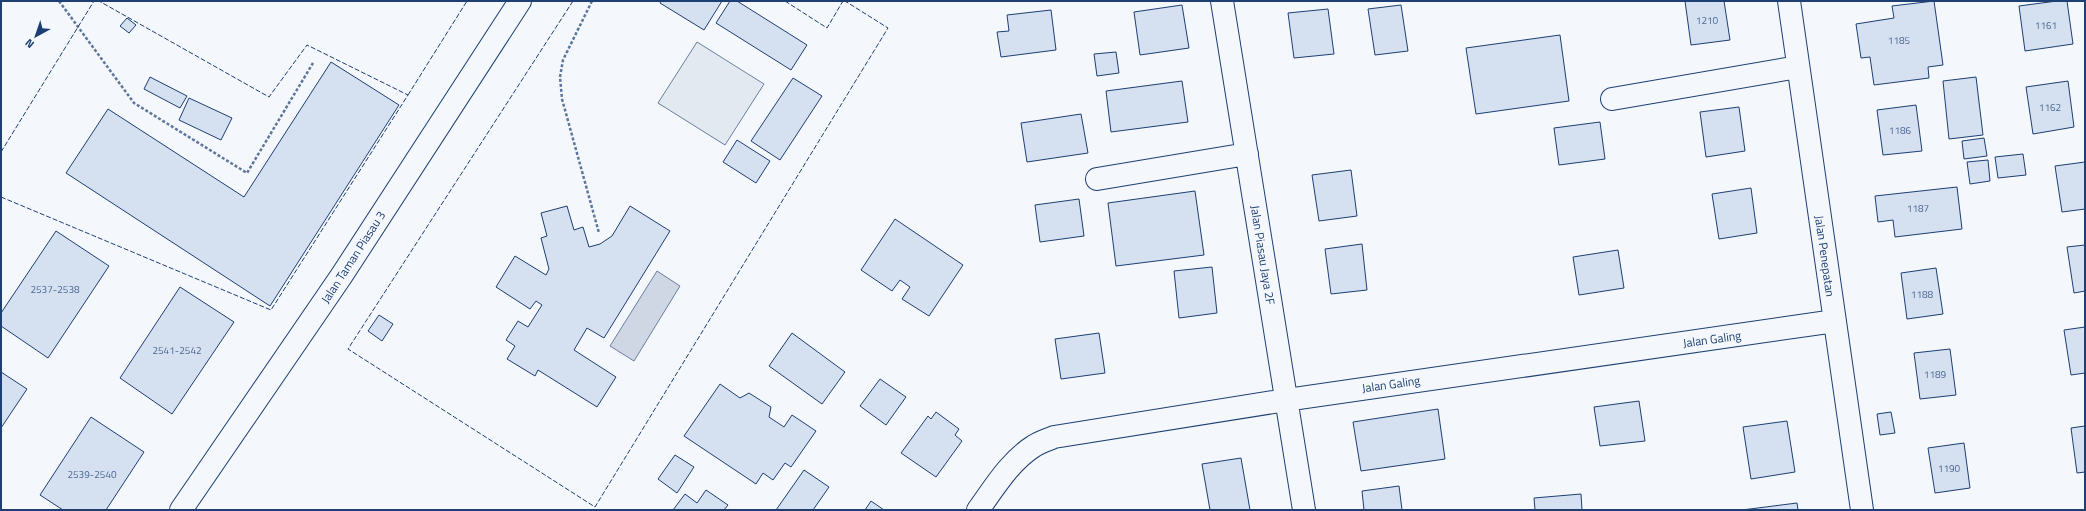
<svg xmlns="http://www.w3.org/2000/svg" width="2086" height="511" viewBox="0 0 2086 511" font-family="'Titillium Web',sans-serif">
	<rect width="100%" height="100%" fill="#f4f7fb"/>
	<path fill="#e3e9f0" stroke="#687fa3" d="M697,42L764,84L725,145L658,103Z"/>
	<path fill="#cfd7e4" stroke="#687fa3" d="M657,271L680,286L634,361L610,346Z"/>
	<path fill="#d5e0f0" stroke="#1d3f73" d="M661,1H722L704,30L660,3Z
		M730,1H737L807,45L791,70L716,23Z
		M1685,1H1724L1730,40L1691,45Z
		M1934,1L1943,65L1928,67L1929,78L1874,85L1870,57L1861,58L1856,24L1894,18L1892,6Z
		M2057,1H2067L2073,44L2025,51L2019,6Z
		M1182,5L1189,48L1140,55L1134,12Z
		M1401,5L1408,51L1375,55L1368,9Z
		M1328,9L1334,54L1294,58L1288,13Z
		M1051,10L1056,50L1001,57L997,32L1009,31L1007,15Z
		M127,18L136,25L129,33L120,26Z
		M1560,35L1569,101L1476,114L1466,48Z
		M1116,52L1119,73L1097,76L1094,54Z
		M331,62L399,105L270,306L66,173L108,109L244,197Z
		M150,77L187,96L180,108L144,89Z
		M1976,77L1983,135L1949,139L1943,81Z
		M793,78L822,96L780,160L751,141Z
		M1182,81L1188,122L1111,132L1106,91Z
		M2068,81L2074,127L2033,134L2026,87Z
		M189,98L232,118L221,140L179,120Z
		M1916,105L1922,151L1883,155L1877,110Z
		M1739,107L1745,151L1706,157L1700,112Z
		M1081,114L1088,153L1027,162L1021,123Z
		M1600,122L1605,159L1559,165L1554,128Z
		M1984,138L1987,156L1964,159L1962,141Z
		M737,140L770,161L756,183L723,162Z
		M2023,154L2026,175L1998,178L1995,157Z
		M1988,160L1990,181L1970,184L1967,162Z
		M2085,162V209L2062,212L2055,166Z
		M1351,170L1357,216L1319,221L1312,175Z
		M1957,187L1962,229L1895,237L1893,220L1878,222L1875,196Z
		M1751,188L1757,233L1719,239L1712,194Z
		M1195,191L1204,255L1116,266L1108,203Z
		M1079,199L1084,236L1040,242L1035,205Z
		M567,206L574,230L583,227L589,247L600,244L612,236L630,206L670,231L604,338L587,328L574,350L616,377L597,407L538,370L535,376L507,359L515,346L506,340L518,321L528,327L542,305L536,301L530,309L496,287L515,256L546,275L549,269L541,238L547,236L541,213Z
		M895,219L963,265L929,316L902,299L910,287L900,280L892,291L861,270Z
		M56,231L109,266L48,358L1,326V313Z
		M1362,244L1367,290L1331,294L1325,249Z
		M2085,245V291L2074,293L2067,247Z
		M1618,250L1624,288L1579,295L1573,257Z
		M1212,267L1217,313L1179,318L1174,271Z
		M1936,268L1943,314L1907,319L1901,273Z
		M180,287L234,322L172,414L120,378Z
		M379,315L393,324L382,341L368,331Z
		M2085,327V373L2071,375L2064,330Z
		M792,333L845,372L822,404L769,366Z
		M1099,333L1105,373L1061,379L1055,339Z
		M1950,349L1956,395L1920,399L1914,353Z
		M1,372L27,389L1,428Z
		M880,379L906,397L886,425L860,406Z
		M720,384L740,398L749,393L771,407L769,417L784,427L792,415L816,431L791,467L785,463L773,480L763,473L756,484L684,436Z
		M1639,401L1645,441L1600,446L1594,407Z
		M1438,409L1445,459L1361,471L1353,422Z
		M936,412L959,429L955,435L962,441L936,477L901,453L928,416L931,419Z
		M1891,412L1895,433L1880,435L1877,414Z
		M91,417L144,452L106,510H63L40,495Z
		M1787,421L1795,472L1751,479L1743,427Z
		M2085,426V472L2077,473L2071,428Z
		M1964,443L1970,488L1935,493L1928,448Z
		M675,455L694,467L677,493L658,479Z
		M1241,458L1250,510H1210L1202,464Z
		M804,470L829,487L813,510H776Z
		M1399,486L1402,510H1364L1362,491Z
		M706,490L728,505L724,510H673L685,494L697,503Z
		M1581,494L1582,510H1535L1534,498Z
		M871,501L884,510H865Z
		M1797,503L1798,510H1742Z"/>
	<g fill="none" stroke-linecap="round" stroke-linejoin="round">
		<g stroke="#1d3f73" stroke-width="24">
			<path id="street" d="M1222,1L1304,510
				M1789,1L1862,510
				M1612,99L1798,67
				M1097,179L1247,154
				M181,510L342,275L520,1
				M978,510C994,488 1010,461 1034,446C1040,442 1047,440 1054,437L1286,400L1835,321"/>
		</g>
		<path stroke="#5e769c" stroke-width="2.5" stroke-dasharray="3 2" stroke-linecap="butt" d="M59,1L134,103L247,173L313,63
			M592,1L563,60L560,77L562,99L599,233"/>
		<use href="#street" stroke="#f4f7fb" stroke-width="22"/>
		<path stroke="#1d3f73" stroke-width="1" stroke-dasharray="5 2" stroke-linecap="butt" d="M573,1L348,349L595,507L888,28L845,1
			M785,1L827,28L843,1
			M408,95L467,1
			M1,152L94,1
			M1,197L271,310L408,95L307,45L269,97L99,1"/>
	</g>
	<g text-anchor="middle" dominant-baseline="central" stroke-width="3" stroke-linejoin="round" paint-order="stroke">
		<g font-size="10" fill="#4b6792">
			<text x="1707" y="20">1210</text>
			<text x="2046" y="25">1161</text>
			<text x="1899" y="40">1185</text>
			<text x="2050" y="107">1162</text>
			<text x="1900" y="130">1186</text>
			<text x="1918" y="208">1187</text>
			<text x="55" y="289">2537-2538</text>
			<text x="1922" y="294">1188</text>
			<text x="177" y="350">2541-2542</text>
			<text x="1935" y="374">1189</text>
			<text x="1949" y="468">1190</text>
			<text x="92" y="474">2539-2540</text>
		</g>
		<g font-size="12" fill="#1d3f73" stroke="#f4f7fb">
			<text transform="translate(1263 255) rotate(81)">Jalan Piasau Jaya 2F</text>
			<text transform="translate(1825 256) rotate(82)">Jalan Penepatan</text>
			<text transform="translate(353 257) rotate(-57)">Jalan Taman Piasau 3</text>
			<text transform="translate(1712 339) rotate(-8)">Jalan Galing</text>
			<text transform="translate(1391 384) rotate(-8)">Jalan Galing</text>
		</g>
	</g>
	<rect width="2086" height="511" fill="none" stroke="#1d3f73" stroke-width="4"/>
	<g transform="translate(36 36) rotate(220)" stroke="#f4f7fb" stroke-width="3" paint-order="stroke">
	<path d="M0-3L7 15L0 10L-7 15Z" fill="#1d3f73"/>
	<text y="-6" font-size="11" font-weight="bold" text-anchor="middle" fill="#1d3f73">N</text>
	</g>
</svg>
